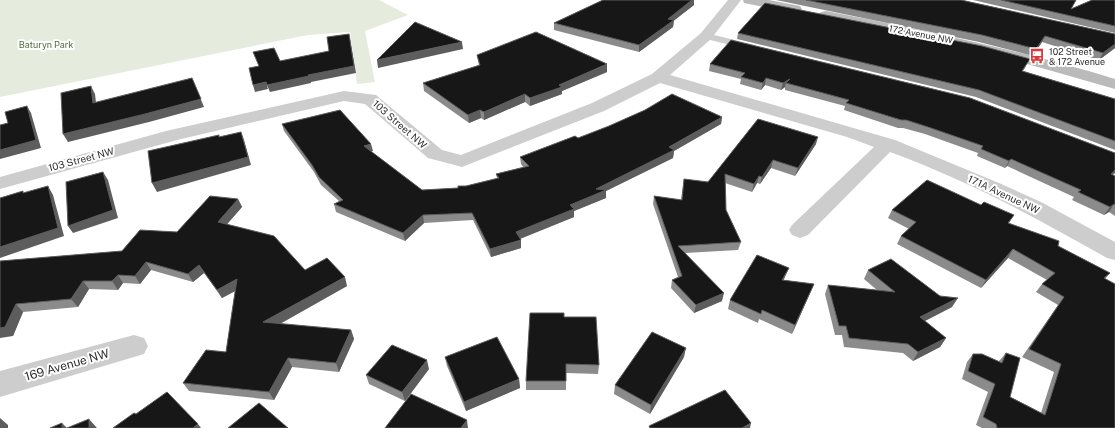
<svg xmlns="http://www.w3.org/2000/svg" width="1115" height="428" viewBox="0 0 1115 428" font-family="'Public Sans',sans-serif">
	<rect width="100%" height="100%" fill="#fff"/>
	<path fill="#e5ecde" d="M0,0H379L408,15L365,31L375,82L357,84L350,32L308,35L0,97Z"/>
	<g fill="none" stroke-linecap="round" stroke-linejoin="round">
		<path fill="#cdcdcd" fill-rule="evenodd" d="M706,33L755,45L756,47L751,50L702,38L701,36L702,34Z"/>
		<path fill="#cdcdcd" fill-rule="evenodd" d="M728,0H741L711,39L670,75L895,140L999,183L1041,202L1115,242V260L1107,258C1036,218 967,180 890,152L808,235L800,238L792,235L789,230L792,225L874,147L847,137L660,83L604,111L462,167L428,158L365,104L344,101L177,140L0,189V177L166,131L344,91L376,95L442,150L461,155L592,103L652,74L701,33Z
			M134,335L144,338L148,346L144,354L0,397V371Z"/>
		<path fill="#bababa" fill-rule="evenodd" d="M743,0H769L800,6L802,9L800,12L795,13L749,4L744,3Z
			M826,11C923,30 1020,50 1115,79V89L1038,67L972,50L821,18L819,15L821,12Z"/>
	</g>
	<path fill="#8b8b8b" d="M603,0H694V5L674,20L673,27L639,52L554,30V23Z
		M776,0H961L1115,34V48L1099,60L1042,42L1033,56L979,42Z
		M973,0H1076L1071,9L1115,0V33Z
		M738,33L1026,66L1023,71L1115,99V150L976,97L737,39Z
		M477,55L607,72L562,91V94L530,106L525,102L484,120L481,118L469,123L424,91L423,83L479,66Z
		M710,64L1115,153V173L1112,175L1115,176V216L1109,212L1104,215L1072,200L1074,197L1007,166L1005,168L977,156L978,153L925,134L903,128H898L844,110L845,106L785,90V87L781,90L765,85L761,90L740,84L741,79L709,71Z
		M722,117L721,124L674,151L673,158L606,191V198L574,211V217L520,239L521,248L491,257L473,220L424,223L405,241L336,212L334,204L339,201L321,185L314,172L284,131L282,124L373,151H371L422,190L458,188L497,178L496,174L523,167L521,164L520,157L578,138Z
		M758,119L816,144L795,176L771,168L760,184L757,183L752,192L725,183L726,210L741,242L738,250L685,253L722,301L694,313L671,288L672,280L678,277L653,204L654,196L681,200L684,179L708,182Z
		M238,199L242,207L227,224L305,270L347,286L280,324L351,330L354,339L339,372L292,367L274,400L189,391L183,383L226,352L235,291L222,298L204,273L193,282L151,270L140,284L123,283L118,290L89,289L78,307L23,312L13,336L0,261L122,251L177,232Z
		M981,205L1014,215L1009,223L1058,246L1110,273L1105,279L1115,428H982L976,425L988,392L962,379L967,362L973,354L999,361L1006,353L1010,397L1041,413L1054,372L1022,357L1058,305L1036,292L1042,284L1047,280L1008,258L981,288L897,244L901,236L909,229L888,218L892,210Z
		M868,270L952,307L925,321L946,338L940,347L913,361L903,353L844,347L842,335H835L825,294L828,285L877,290L864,279Z
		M785,277L783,280L814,284L792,334L759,319L758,323L728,309L730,300Z
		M564,317L599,365L598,374L566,373V390H526V381Z
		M445,357L519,379L520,388L466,411L447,366Z
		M684,357L650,414L614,394L615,385Z
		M429,369L405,401L369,384L366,375Z"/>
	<path fill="#5d5d5d" d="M692,0H694V5L671,23L674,20L673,27L639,52V45L668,19Z
		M349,34L356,73L311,82V83L270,92L267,85L308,75Z
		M1045,36L1042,42L1033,56L1036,49Z
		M462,42L463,49L378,68L377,60Z
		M1115,44V48L1099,60L1103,53Z
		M607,64V72L562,91V94L530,106V98L559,85Z
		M192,78L204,107L149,122L68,142L63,134Z
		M766,78L765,85L761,90L763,83Z
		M790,79L786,83L785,87L781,90L783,83Z
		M266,82L268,89L255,92L253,85Z
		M91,86L95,94L97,111L93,103Z
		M525,94V102L484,120V112Z
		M27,106L31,113L41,148L0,159V150Z
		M480,110L481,118L469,123L468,115Z
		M722,117L721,124L674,151L673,158L606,191V198L574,211V217L517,240L516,232L570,205L596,189Z
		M241,132L244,140L251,165L157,192L152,183Z
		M818,137L816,144L795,176L798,168Z
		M371,144L373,151L366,153L364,146Z
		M1011,159L1007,166L1005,168L1009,161Z
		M773,160L771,168L760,184L762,177Z
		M1115,170V173L1105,182L1111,174Z
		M103,172L108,180L118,218L73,233L68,226Z
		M759,176L757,183L752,192L754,184Z
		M48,186L53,195L64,236L0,258V247Z
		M238,199L242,207L222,230L218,222Z
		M1114,204L1109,212L1104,215L1110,207Z
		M423,215L424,223L405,241L403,233Z
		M521,240V248L491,257L490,249Z
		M1013,249L1008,258L981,288L986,280Z
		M146,262L151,270L140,284L135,276Z
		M199,265L204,273L193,282L188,274Z
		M789,268L785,277L779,289L782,280Z
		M118,275L123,283L118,290L112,281Z
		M345,277L347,286L267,331L263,322Z
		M237,279L241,288L222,298L217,290Z
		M83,281L89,289L78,307L71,299Z
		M814,284L810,293L792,334L795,325Z
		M724,293L722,301L694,313L696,305Z
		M958,298L952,307L915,326L920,317Z
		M16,304L23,312L13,336L0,338V328Z
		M351,330L354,339L339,372L336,363Z
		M946,338L940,347L913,361L918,352Z
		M686,348L684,357L650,414L651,405Z
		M288,358L292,367L274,400L269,392Z
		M427,360L429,369L405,401L402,392Z
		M519,379L520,388L466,411L464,402Z
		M0,418L8,425V428H0Z
		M89,419L97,428H89Z
		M467,420L468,428H461Z
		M62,423L67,428H62Z
		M751,423L750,428H742Z
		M198,424L201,428H193Z"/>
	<path fill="#171717" stroke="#5d5d5d" d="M603,0H692L668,19L674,20L639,45L554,23Z
		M806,0H961L1115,34V44L1103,53L1045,36L1036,49L982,35Z
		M1001,0H1076L1071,9L1092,0H1115V26Z
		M765,3L982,46L1030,59L1022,71L1115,99V141L979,90L738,33Z
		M415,22L462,42L377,60Z
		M536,32L607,64L559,85L562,87L530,98L525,94L484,112L480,110L468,115L423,83L480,65L477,55Z
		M349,34L354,66L308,75L309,76L267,85L266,82L253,85L249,68L259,66L253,52L274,48L280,61L329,51L327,37Z
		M731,40L970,98L1115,153V170L1111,174L1115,176V205L1114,204L1110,207L1078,192L1081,190L1011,159L1009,161L981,149L983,146L928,127L906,120H901L846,103L849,100L786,83L790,79L783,83L766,78L763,83L741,77L745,73L710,64Z
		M192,78L201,99L145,114L63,134L61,93L91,86L93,103Z
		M672,94L722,117L669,147L674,150L596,189L606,190L570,205L574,209L516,232L521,240L490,249L472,213L423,215L403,233L334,204L343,200L319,177L312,165L282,124L340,110L371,144L364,146L422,190L458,188V186H466L499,178L496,174L529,166L520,157L575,136L578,138L609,126L645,110Z
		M27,106L36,140L0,150V125L8,123L5,112Z
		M758,119L818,137L798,168L773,160L762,177L759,176L754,184L725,174L726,210L741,242L678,246L724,293L696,305L672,280L682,276L654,196L682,200L684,179L708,182Z
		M241,132L248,157L152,183L148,151L219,135V137Z
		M103,172L113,210L68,226L66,182Z
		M927,180L981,205L984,202L1014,215L1008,223L1059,241L1058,246L1110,273L1104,278L1115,284V428H997L996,424L983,417L995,384L968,371L973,354H982L1002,363L1006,353L1020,358L1010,397L1045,415L1061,364L1029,349L1064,297L1042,284L1055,273L1013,249L986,280L901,236L916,222L892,210Z
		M48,186L58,228L0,247V198L23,191V193Z
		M210,196L238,199L218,222L274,236L305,270L327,258L345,277L263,322L351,330L336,363L288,358L269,392L183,383L206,350L226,352L237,279L217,290L199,265L188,274L146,262L135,276L118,275L112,281H83L71,299L16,304L5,327L0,328V261L122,251L140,230L177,232Z
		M757,255L789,268L782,280L814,284L795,325L762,310L761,314L730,300Z
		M891,259L940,296L958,298L920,317L946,338L918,352L908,344L849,338L846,326H839L828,285L895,292L868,270Z
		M530,313H564V317H596L599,365L566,364V381H526Z
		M652,332L686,348L651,405L615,385Z
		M497,337L519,379L464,402L445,357Z
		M392,345L427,360L402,392L366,375Z
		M725,390L751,423L742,428H650L649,426Z
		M167,392L198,424L193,428H113L134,413L136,414Z
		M411,394L467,420L461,428H385Z
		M259,403L288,428H228Z
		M89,419V428H67Z
		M62,423V428H50Z"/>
	<defs>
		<g id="bus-bare" transform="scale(1.2)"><path d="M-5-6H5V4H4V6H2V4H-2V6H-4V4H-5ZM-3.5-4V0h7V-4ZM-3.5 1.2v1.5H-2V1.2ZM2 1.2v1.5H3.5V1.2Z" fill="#e0383a" stroke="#fff" stroke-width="2.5" paint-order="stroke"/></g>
	</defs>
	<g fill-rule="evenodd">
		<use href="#bus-bare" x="1037" y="56"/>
	</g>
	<g text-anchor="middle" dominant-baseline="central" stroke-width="4" stroke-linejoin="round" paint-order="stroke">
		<g font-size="9" fill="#303030" stroke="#fff">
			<text transform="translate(921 34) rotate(11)">172 Avenue NW</text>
		</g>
		<g font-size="9" fill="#506a3e" stroke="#fff">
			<text x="46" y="44">Baturyn Park</text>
		</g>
		<g font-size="9" fill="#303030" stroke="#fff" text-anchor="start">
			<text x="1049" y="51">102 Street<tspan x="1049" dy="10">&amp; 172 Avenue</tspan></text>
		</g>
		<g font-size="10" fill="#303030" stroke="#fff">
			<text transform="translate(400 124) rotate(41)">103 Street NW</text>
			<text transform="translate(81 159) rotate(-15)">103 Street NW</text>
			<text transform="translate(1004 194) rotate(25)">171A Avenue NW</text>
		</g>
		<g font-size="12" fill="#303030" stroke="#fff">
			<text transform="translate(67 365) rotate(-16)">169 Avenue NW</text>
		</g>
	</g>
</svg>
